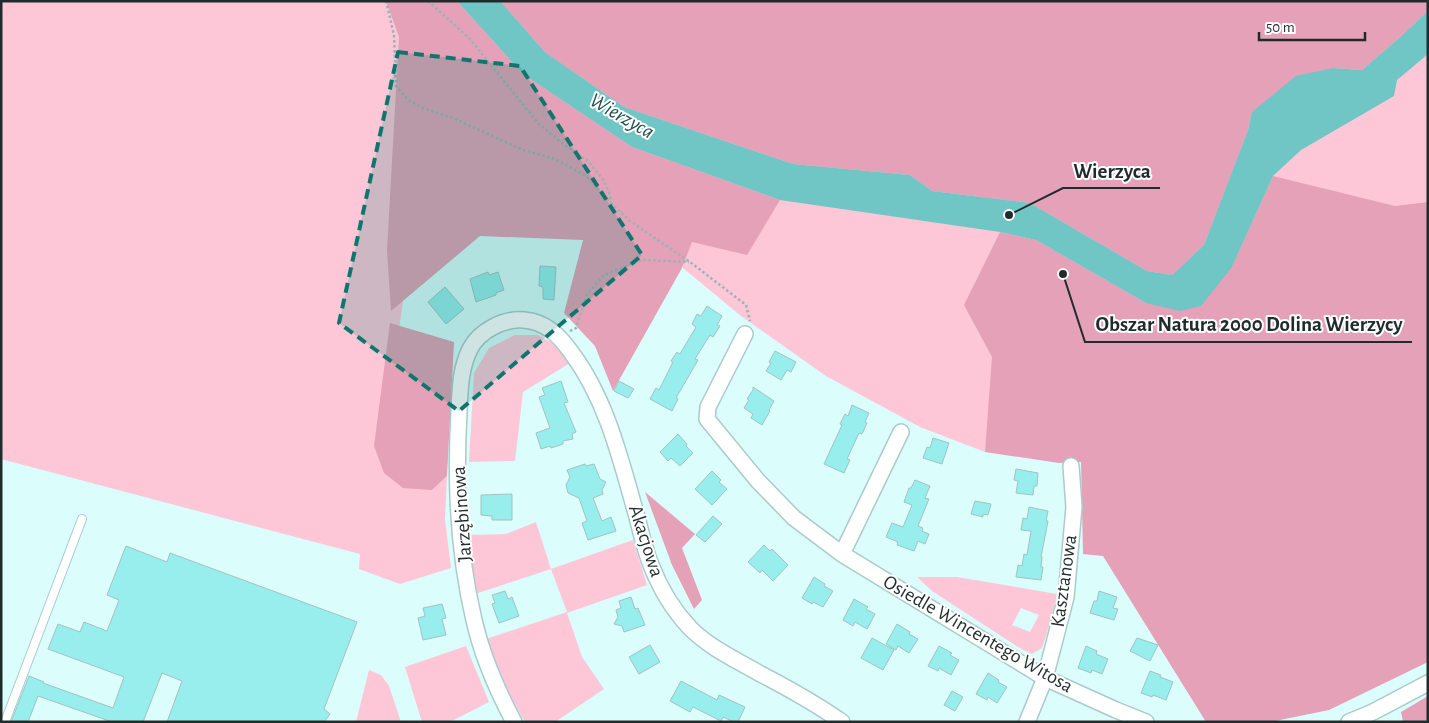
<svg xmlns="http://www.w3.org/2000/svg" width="1429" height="723" viewBox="0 0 1429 723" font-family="'Alegreya Sans',sans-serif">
	<rect width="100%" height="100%" fill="#dbfdfc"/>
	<path fill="#fdc7d8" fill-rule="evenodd" d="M1,1H1428V335L987,436L985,452L920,427L826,376L741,316L683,268V265L516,203L404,294L380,463L432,490L447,476L445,519L451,568L400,584L359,569L360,554L1,459Z
		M515,335H538L558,346L570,363L523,392L515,461L469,462L474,373L489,348Z
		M536,522L551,569L633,540L647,585L567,613L582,657L604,689L555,722H525L508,692L486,639L567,612L551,569L475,594L468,535L506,534Z
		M917,577H957L1057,594L1051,620L1042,648L1032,654L1018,647L932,591ZM1021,608L1039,615L1030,632L1012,625Z
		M466,646L489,702L450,722H422L405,667Z
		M369,670L381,675L389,686L401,722H356Z"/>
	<path fill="#e4a1b7" d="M386,1H457L523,74L632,147L780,200L747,255L692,242L682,268L613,391L595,346L564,313L583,240L480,236L391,311L387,250L399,37Z
		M500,1H1428V11L1398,39L1362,70L1333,68L1252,112L1248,130L1204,245L1172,275L1147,271L1030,203L932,191L910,175L793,164L624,107L545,52Z
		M1273,176L1395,206L1428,202V662L1329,710L1270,722H1206L1103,556L1083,554L1081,462L1059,463L985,452L992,357L964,305L1000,232L1036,240L1146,303L1232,267Z
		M390,323L454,342L447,476L432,490L403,488L384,473L374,446Z
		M645,492L695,534L682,548L702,600L694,609L672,565Z
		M1428,696V722H1403L1401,712Z"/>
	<path fill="#6fc6c5" d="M457,1H500L545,52L624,107L793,164L910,175L932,191L1030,203L1147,271L1172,275L1204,245L1248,130L1252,112L1296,76L1333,68L1362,70L1398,39L1428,11V54L1397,80L1394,96L1301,150L1273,176L1232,267L1201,306L1180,311L1146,303L1036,240L1000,232L780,200L632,147L523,74Z"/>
	<path fill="#97eeed" stroke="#a3c3c2" d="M540,266L556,267L554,300L543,299V287L539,286Z
		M488,272L489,275L498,272L504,290L496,293V295L476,302L470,279Z
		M445,287L464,309L446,324L428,302Z
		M707,306L722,316L717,325L720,326L713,337L710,335L695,359L698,360L676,398L678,399L672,411L650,399L656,388L659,390L673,362L671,361L677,352L680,354L696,327L692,324L697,314L701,316Z
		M775,351L796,362L791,372L787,370L781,380L766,371L771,363L769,362Z
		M561,381L568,402L564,403L576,432L572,434L573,439L563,441V444L551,448L550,446L541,449L536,433L550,428L539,397L545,395L542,388Z
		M619,381L634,389L628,398L614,391Z
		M753,387L774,401L769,410L770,411L762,425L751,418L753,414L744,408L749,400L747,399L753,390Z
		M852,405L869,413L865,422L867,423L862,434L859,433L847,459L850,460L844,473L824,464L842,425L840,424L845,414L848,416Z
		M678,434L687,444L686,446L693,453L680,466L671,458L668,461L660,452Z
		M933,438L949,443L942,464L923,458L927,447L930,448Z
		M585,464L586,466L594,464L600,479L606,482L602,490L603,494L593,498L602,521L611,517L616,531L588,540L582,523L587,521L579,498L568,493L566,485L570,477L567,470Z
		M1016,469L1038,473L1037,486H1034L1033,495L1016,493L1018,481L1014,480Z
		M712,471L721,480L719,482L727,489L712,505L695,489Z
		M915,480L930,486L925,498L929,499L918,526L923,528L922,531L929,534L925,544L918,541L914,551L897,545L898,542L886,537L892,523L903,527L912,505L904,502L909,488H911Z
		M512,494V520H492V516L481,515V495Z
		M975,501L991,504L988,515L983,514V517L971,514Z
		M1029,507L1048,511L1046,521H1048L1041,557H1042L1041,567H1043L1041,580L1016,577L1018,565L1022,566L1024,554L1027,555L1031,531L1021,530L1023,518L1027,519Z
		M713,516L722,524L705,542L696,535Z
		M764,545L770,551L772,549L788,565L773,581L762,570L760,573L748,562Z
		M126,546L167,562L170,553L357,622L324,709L330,714L324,722H167L182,681L162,673L143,722H112L38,696L28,722H11L29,676L44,682L43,683L113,708L124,677L48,649L58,624L80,632L84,622L107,631L119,600L107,595Z
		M814,577L825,584L824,586L833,591L823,607L813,602L812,604L802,598Z
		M505,591L508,599L512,597L519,616L499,623L492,604L495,603L492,595Z
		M1099,591L1117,597L1113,608L1118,609L1114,620L1090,613L1094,601H1097Z
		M631,597L635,609L638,608L645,625L624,632L622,626L614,624L618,617L616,610L621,608L619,601Z
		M854,599L868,607L866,609L875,614L867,629L855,622L853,626L843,620Z
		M442,604L446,618L442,619L446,635L423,640L418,618L425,616L423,608Z
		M897,624L910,632L909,634L918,639L909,653L898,646L896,650L886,644Z
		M872,638L894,650L883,670L861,658Z
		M1137,638L1158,645L1150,661L1130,651Z
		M650,645L660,662L639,674L629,657Z
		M939,646L952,653L950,655L959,660L951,675L939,668L938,671L928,666Z
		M1086,646L1097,651L1096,654L1108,659L1102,674L1092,670L1091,673L1078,668Z
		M1150,671L1161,675L1160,677L1173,682L1166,700L1153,695L1152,697L1141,693Z
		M988,673L999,680L998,682L1007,687L997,703L988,697L987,700L976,694Z
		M681,681L717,700L719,695L745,707L738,722H734L723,717L721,721L693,707L690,712L670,701Z
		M952,691L963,697L955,711L944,705Z"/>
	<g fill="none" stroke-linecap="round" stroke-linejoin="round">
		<g stroke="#aacbca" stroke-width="10">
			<path id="lane" d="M5,722L82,519"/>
		</g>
		<g stroke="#aacbca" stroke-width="18">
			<path id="street" d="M745,334L708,407L707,419L758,481L794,518L842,554L1045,678L1116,710L1146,722
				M842,554L901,432
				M514,722C497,690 482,656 474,620C458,553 455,481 459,412C460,391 460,369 470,349C479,331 504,318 524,320C546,322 559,335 571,352C607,400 621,461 637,517C641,533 645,550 651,565C660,588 673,610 690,628C709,647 734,659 757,672C786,687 815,703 842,722
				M1027,722L1045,678L1066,597L1074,507L1071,466
				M1349,722L1373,712L1428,683"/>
		</g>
		<path stroke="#99b4b3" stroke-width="2.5" stroke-dasharray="2.5 2.5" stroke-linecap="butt" d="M386,1L394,35L396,86L408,100L425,109L453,118L523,150L555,159L586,176L611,203L630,221L690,262L746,305L750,321
			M428,1L469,38L538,123L563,144L588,161L604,181L610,195L611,203
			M570,331L576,328L587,294L604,275L643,260L689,262"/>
		<use href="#lane" stroke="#fff" stroke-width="8"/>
		<use href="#street" stroke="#fff" stroke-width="15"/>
	</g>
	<path fill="#0f766e" fill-opacity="0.2" stroke="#0f766e" stroke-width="4" stroke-dasharray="10 6" stroke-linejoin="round" d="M398,52L520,66L642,255L459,411L339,323Z"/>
	<g text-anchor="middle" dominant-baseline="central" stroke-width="4" stroke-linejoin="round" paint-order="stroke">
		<g font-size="20" fill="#1f2c2b" stroke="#fff">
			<text transform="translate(462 514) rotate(-94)">Jarzębinowa</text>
			<text transform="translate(646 541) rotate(72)">Akacjowa</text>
			<text transform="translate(1064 581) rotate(-82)">Kasztanowa</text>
			<text transform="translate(978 634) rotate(30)">Osiedle Wincentego Witosa</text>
		</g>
		<g font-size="21" font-style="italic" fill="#254d4d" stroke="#fff">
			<text transform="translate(622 116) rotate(30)">Wierzyca</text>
		</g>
	</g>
	<path fill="none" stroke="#1f2c2b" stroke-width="2" d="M1009 215L1063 188H1160M1063 274L1085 342H1412"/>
	<g fill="#1f2c2b" stroke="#fff" stroke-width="2">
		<circle cx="1009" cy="215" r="5"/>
		<circle cx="1063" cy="274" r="5"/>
	</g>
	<g font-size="21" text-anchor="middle" font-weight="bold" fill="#1f2c2b" stroke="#fff" stroke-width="4" stroke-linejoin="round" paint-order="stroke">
		<text x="1112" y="178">Wierzyca</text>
		<text x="1249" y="331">Obszar Natura 2000 Dolina Wierzycy</text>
	</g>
	<rect width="1429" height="723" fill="none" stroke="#1f2c2b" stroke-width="5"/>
	<path d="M1259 32v8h106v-8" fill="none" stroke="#1f2c2b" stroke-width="2.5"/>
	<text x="1266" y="32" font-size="15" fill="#1f2c2b" stroke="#ffffff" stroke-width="4" paint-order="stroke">50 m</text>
</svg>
